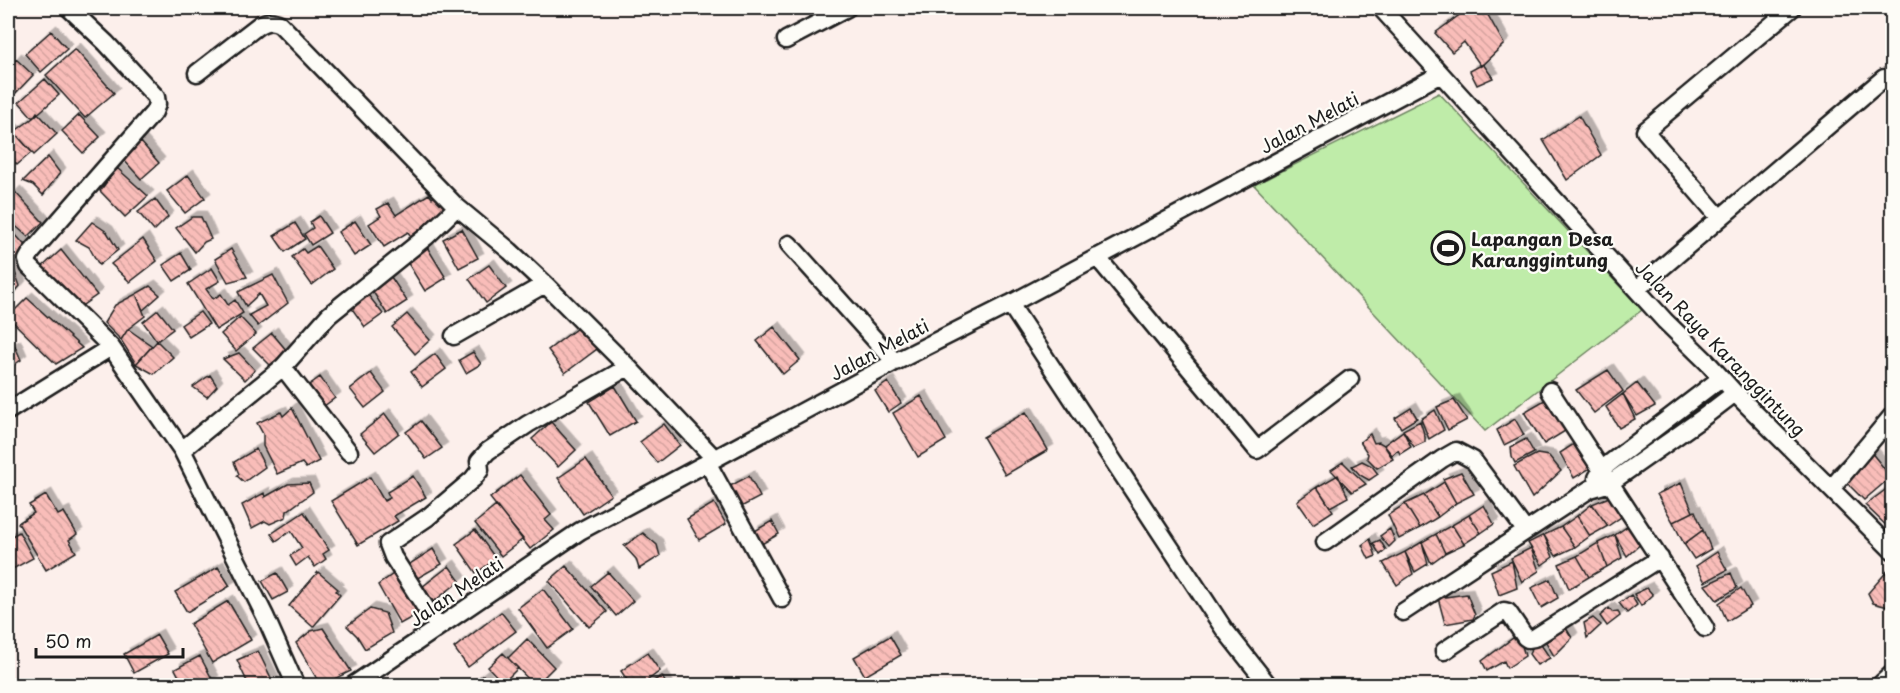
<svg xmlns="http://www.w3.org/2000/svg" width="1900" height="693" viewBox="0 0 1900 693" font-family="'Playpen Sans',sans-serif">
	<defs>
		<pattern id="building-back-hatch" width="6" height="6" patternUnits="userSpaceOnUse" patternTransform="scale(1.5)"><rect width="6" height="6" fill="#f9bdb9"/><path d="M-1 5l2 2M0 0l6 6M5-1l2 2" fill="none" stroke="#d5a29e"/></pattern>
		<filter id="shadow"><feDropShadow dx="5.5" dy="-5.5" stdDeviation="0" flood-color="#0004"/></filter>
	</defs>
	<rect width="100%" height="100%" fill="#fcefeb"/>
	<filter id="ink" filterUnits="userSpaceOnUse"><feTurbulence type="fractalNoise" baseFrequency=".0167" numOctaves="2"/><feDisplacementMap in="SourceGraphic" scale="12" xChannelSelector="R" yChannelSelector="G"/><feConvolveMatrix kernelMatrix="1 2 1 2 8 2 1 2 1" color-interpolation-filters="sRGB"/></filter>
	<g filter="url(#ink)">
		<path fill="#bfeca9" stroke="#6e8462" stroke-width="1.5" d="M1439,93L1642,310L1485,431L1254,185Z"/>
		<path fill="url(#building-back-hatch)" stroke="#1c1c1c" stroke-width="1.5" filter="url(#shadow)" d="M1469,8H1484L1504,44L1481,66L1464,42L1452,52L1435,33Z
			M51,31L67,49L41,72L25,54Z
			M75,49L114,93L85,118L46,75Z
			M16,59L33,75L16,93L8,86V68Z
			M1483,64L1493,78L1477,85L1470,71Z
			M45,79L59,95L33,118L19,102Z
			M37,112L57,134L34,155L14,132L33,118Z
			M79,115L100,137L83,153L62,131Z
			M1579,116L1601,155L1567,180L1543,140Z
			M12,130L32,152L17,165L8,155V134Z
			M141,142L159,163L141,179L122,158Z
			M48,157L60,173L43,195L33,185L23,181Z
			M117,168L148,196L125,217L100,191Z
			M188,175L205,198L185,213L167,191Z
			M15,192L43,222L28,237L8,219V199Z
			M429,194L432,198L438,194L451,214L412,238L408,232L384,247L369,224L381,216L377,209L388,203L396,215Z
			M155,199L168,217L154,231L138,212Z
			M319,216L330,233L311,245L304,234L313,228L310,222Z
			M192,217H201L211,239L204,242L195,252L176,228Z
			M355,221L371,245L354,256L338,232Z
			M92,222L107,232L118,250L99,265L89,247L76,240Z
			M295,223L305,239L285,252L274,236Z
			M8,226L28,249L12,264L8,259Z
			M462,229L478,258L459,268L443,239Z
			M143,239L157,261L130,282L111,264Z
			M317,246L333,269L312,285L292,257L303,249L306,253Z
			M427,247L446,278L425,291L406,260Z
			M231,249L247,277L228,282L215,259Z
			M61,250L97,295L80,307L42,267Z
			M181,253L191,270L174,281L163,265Z
			M12,264L20,286L8,300V267Z
			M489,265L506,288L486,303L469,279Z
			M212,268L220,281L206,289L213,299L221,294L228,305L235,300L243,313L216,330L188,284Z
			M389,274L407,301L387,314L370,287Z
			M273,275L288,303L258,326L249,315L266,306L259,294L246,306L238,292Z
			M150,286L160,295L143,310L136,294Z
			M365,291L383,314L365,327L348,303Z
			M136,294L145,316L128,329L121,340L104,323L115,305Z
			M27,298L82,348L56,364L8,317Z
			M158,310L173,329L157,341L143,322Z
			M200,312L209,324L189,337L181,325Z
			M407,314L430,340L415,354L392,327Z
			M240,317L256,334L236,351L221,334Z
			M580,326L597,349L565,373L548,350Z
			M774,327L800,360L783,374L757,341Z
			M128,329L152,346L136,364L121,340Z
			M272,333L287,351L270,365L253,348Z
			M157,341L173,357L154,374L136,364Z
			M15,346L21,360L8,369V350Z
			M473,352L481,364L466,373L459,360Z
			M239,353L255,370L245,380L223,359Z
			M435,354L446,369L422,387L411,372Z
			M1608,370L1623,391L1594,413L1576,390Z
			M371,373L385,392L365,408L350,389Z
			M210,375L217,386L207,397L193,387Z
			M320,377L335,398L324,406L309,385Z
			M888,382L901,403L888,412L875,391Z
			M1637,383L1655,406L1637,416L1623,394Z
			M615,386L636,421L610,436L589,402Z
			M1623,394L1635,419L1619,428L1606,407Z
			M921,396L946,440L918,457L893,413Z
			M1550,397L1570,428L1544,444L1524,412Z
			M1454,400L1467,420L1448,430L1437,407Z
			M292,408L319,461L306,468L302,463L277,474L263,446V434L257,423L281,412L283,416Z
			M1411,408L1417,418L1401,428L1395,418Z
			M1435,410L1444,430L1429,439L1421,419Z
			M1026,412L1048,450L1005,475L983,437Z
			M385,414L399,433L375,452L360,434Z
			M1515,419L1524,435L1504,445L1497,430Z
			M421,421L442,448L426,459L406,432Z
			M1420,421L1425,437V442L1414,447L1403,430Z
			M551,422L576,450L558,467L532,439Z
			M664,424L680,445L657,463L640,442Z
			M1403,431L1411,447L1400,454L1398,450L1392,455L1384,445Z
			M1370,434L1374,443L1379,442L1384,445L1393,459L1377,468L1367,458L1368,454L1360,442Z
			M1526,439L1534,453L1515,463L1512,457L1511,447Z
			M1580,440L1597,464L1574,478L1560,453Z
			M1862,441L1891,477L1864,500L1833,469Z
			M256,449L265,467L244,482L237,476L239,474L234,462Z
			M1537,454L1549,456L1561,471L1532,498L1514,466Z
			M586,459L611,495L583,514L558,478Z
			M1362,461L1372,466L1378,474L1369,480L1360,475L1352,466Z
			M1343,462L1352,471L1366,484L1352,492L1331,470Z
			M1461,472L1474,494L1456,503L1443,479Z
			M520,475L551,515L545,520L554,530L530,549L490,498Z
			M1338,475L1348,497L1330,507L1317,487Z
			M413,476L426,497L394,516L398,521L358,545L331,501L370,477L384,501L390,498L387,492Z
			M749,476L760,497L741,507L730,486Z
			M1444,482L1456,503L1438,517L1424,495Z
			M309,483L313,492L287,511L286,517L270,524L265,521L252,528L242,505L264,493L265,497L288,484Z
			M1681,483L1693,512L1673,522L1657,494Z
			M1892,485V531L1865,505Z
			M1317,487L1333,511L1313,524L1297,501Z
			M46,495L58,515L64,512L77,534L69,540L76,552L46,570L18,523L34,513L29,505Z
			M1424,495L1438,517L1420,528L1405,504Z
			M1614,495L1624,515L1608,526L1592,504Z
			M714,503L726,524L699,540L687,519Z
			M1405,504L1420,528L1399,539L1388,515Z
			M1592,504L1608,526L1590,536L1577,516Z
			M1484,505L1494,524L1481,533L1469,515Z
			M496,506L523,539L501,556L475,523Z
			M1695,511L1703,530L1684,544L1673,522Z
			M304,512L329,550L323,554L326,559L315,567L308,557L296,566L290,556L302,548L291,531L276,541L271,534Z
			M1469,515L1481,533L1464,544L1452,525Z
			M1577,516L1590,536L1575,547L1561,527Z
			M772,521L779,534L760,545L753,532Z
			M1631,524L1644,541L1627,556L1615,535Z
			M1452,525L1464,544L1445,553L1436,534Z
			M1561,527L1575,547L1556,556L1544,535Z
			M1390,529L1395,541L1389,547L1380,536Z
			M475,530L496,559L476,573L456,544Z
			M1703,530L1711,549L1694,559L1684,544Z
			M19,532L33,558L9,571L8,567V538Z
			M643,533L657,545L660,556L639,569L636,559L624,546Z
			M1436,534L1445,553L1431,563L1422,542Z
			M1544,535L1553,557L1542,565L1528,543Z
			M1615,535L1622,558L1607,567L1598,543Z
			M1370,539L1376,556L1369,559L1362,545Z
			M1380,540L1386,550L1380,555L1373,543Z
			M1422,542L1428,564L1415,572L1405,552Z
			M1598,543L1607,567L1589,577L1577,556Z
			M1531,548L1539,571L1522,582L1511,558Z
			M433,549L442,564L416,579L408,565Z
			M1405,552L1413,574L1397,585L1383,563Z
			M1717,552L1727,570L1705,582L1696,566Z
			M1577,556L1589,577L1569,589L1559,564Z
			M1512,561L1517,588L1499,595L1491,571Z
			M449,566L460,581L433,602L422,587Z
			M566,566L607,612L589,627L549,581Z
			M218,567L230,586L187,612L175,592Z
			M1889,569L1892,572V608L1873,603L1868,593Z
			M318,572L338,589L336,591L340,595L313,627L289,606Z
			M396,572L423,611L400,624L378,585Z
			M608,572L633,601L616,616L591,586Z
			M277,573L288,592L273,600L262,581Z
			M1731,573L1737,588L1717,600L1705,585Z
			M1550,579L1558,598L1541,608L1531,588Z
			M1647,588L1653,595L1641,606L1634,594Z
			M1741,588L1751,606L1727,621L1719,603Z
			M543,589L573,629L547,648L518,608Z
			M1467,594L1475,615L1473,619L1445,624L1438,598Z
			M1631,595L1637,605L1627,613L1619,603Z
			M228,601L251,640L212,663L190,624Z
			M1609,608L1612,612L1618,611L1620,616L1607,626L1600,616Z
			M370,609L385,613L392,633L365,649L357,636L347,626Z
			M501,612L516,631L468,667L454,648Z
			M1593,618L1601,625L1587,638L1584,623Z
			M323,628L351,671L336,678L328,686H321L296,643L311,631Z
			M1566,628L1572,638L1554,656L1546,642Z
			M157,635L168,654L134,673L124,654Z
			M890,636L901,655L865,676L854,657Z
			M1513,638L1522,646L1525,656L1507,668L1504,661L1487,671L1482,661Z
			M527,639L554,667L535,686L508,658Z
			M1537,639L1550,658L1537,665L1529,654Z
			M258,651L275,686H249L237,660Z
			M503,653L518,668L503,683L488,667Z
			M647,653L660,671L640,686H631L621,671Z
			M200,656L213,681L203,686H184L175,669Z
			M483,675L490,686H469Z
			M662,676L667,686H645Z"/>
		<g fill="none" stroke-linecap="round" stroke-linejoin="round">
			<g stroke="#1c1c1c" stroke-width="21">
				<path id="minor" d="M69,8L106,43L156,97L157,104L154,112L31,253L27,260L29,266L111,347L182,450L265,616L296,686
					M1381,8L1665,321L1707,362L1735,393L1892,550
					M786,40L847,8
					M197,73L259,25C267,21 272,20 280,24L457,207L510,251L545,284L628,367L714,458
					M1720,218L1645,131L1792,8
					M789,244L895,362
					M1097,257L1257,450L1350,379
					M1637,289L1884,78
					M1010,304L1224,629L1269,686
					M454,336L545,284
					M283,367L349,452
					M1550,391L1705,628
					M8,411L111,347
					M182,450L283,367L329,315L427,236L457,207
					M707,462L782,599
					M1597,478L1602,469L1721,378
					M1831,489L1892,416
					M1325,542L1442,459L1456,451L1473,460L1525,530
					M1403,612L1590,489L1610,483L1701,419L1735,393
					M438,627L393,557L388,544L428,517L473,479L480,470L479,461L488,451L528,424L628,367
					M1444,651L1504,611L1508,612L1525,637L1528,639L1534,638L1660,558
					M352,686L580,531L895,362L1010,304L1441,74
					M1879,686L1892,674"/>
			</g>
			<use href="#minor" stroke="#fdfcf7" stroke-width="16"/>
		</g>
	</g>
	<defs>
		<g id="stadium-ring" transform="scale(1.725)"><circle r="9.5" fill="#fdfcf7" stroke="#1c1c1c" stroke-width="1.5"/><path d="M0-5a6.5 5 0 1 0 0 10a6.5 5 0 1 0 0-10ZM-3.5-1.8h7v3.6h-7Z" fill="#1c1c1c"/></g>
	</defs>
	<g fill-rule="evenodd">
		<use href="#stadium-ring" x="1448" y="248"/>
	</g>
	<g text-anchor="middle" dominant-baseline="central" stroke-width="4.5" stroke-linejoin="round" paint-order="stroke">
		<g font-size="18" fill="#1c1c1c" stroke="#fdfcf7">
			<text transform="translate(1309 122) rotate(-28)">Jalan Melati</text>
			<text transform="translate(1721 348) rotate(46)">Jalan Raya Karanggintung</text>
			<text transform="translate(879 349) rotate(-28)">Jalan Melati</text>
			<text transform="translate(456 591) rotate(-34)">Jalan Melati</text>
		</g>
		<g font-size="18" font-weight="bold" fill="#1c1c1c" stroke="#fdfcf7" text-anchor="start">
			<text x="1471" y="238">Lapangan Desa<tspan x="1471" dy="21">Karanggintung</tspan></text>
		</g>
	</g>
	<rect width="1900" height="693" fill="none" stroke="#fdfcf7" stroke-width="30"/>
	<rect x="15" y="15" width="1870" height="663" fill="none" stroke="#1c1c1c" stroke-width="2" filter="url(#ink)"/>
	<path d="M36 648v9h147v-9" fill="none" stroke="#1c1c1c" stroke-width="3"/>
	<text x="45" y="648" font-size="18" fill="#1c1c1c" stroke="#fdfcf7" stroke-width="4.5" paint-order="stroke">50 m</text>
</svg>
